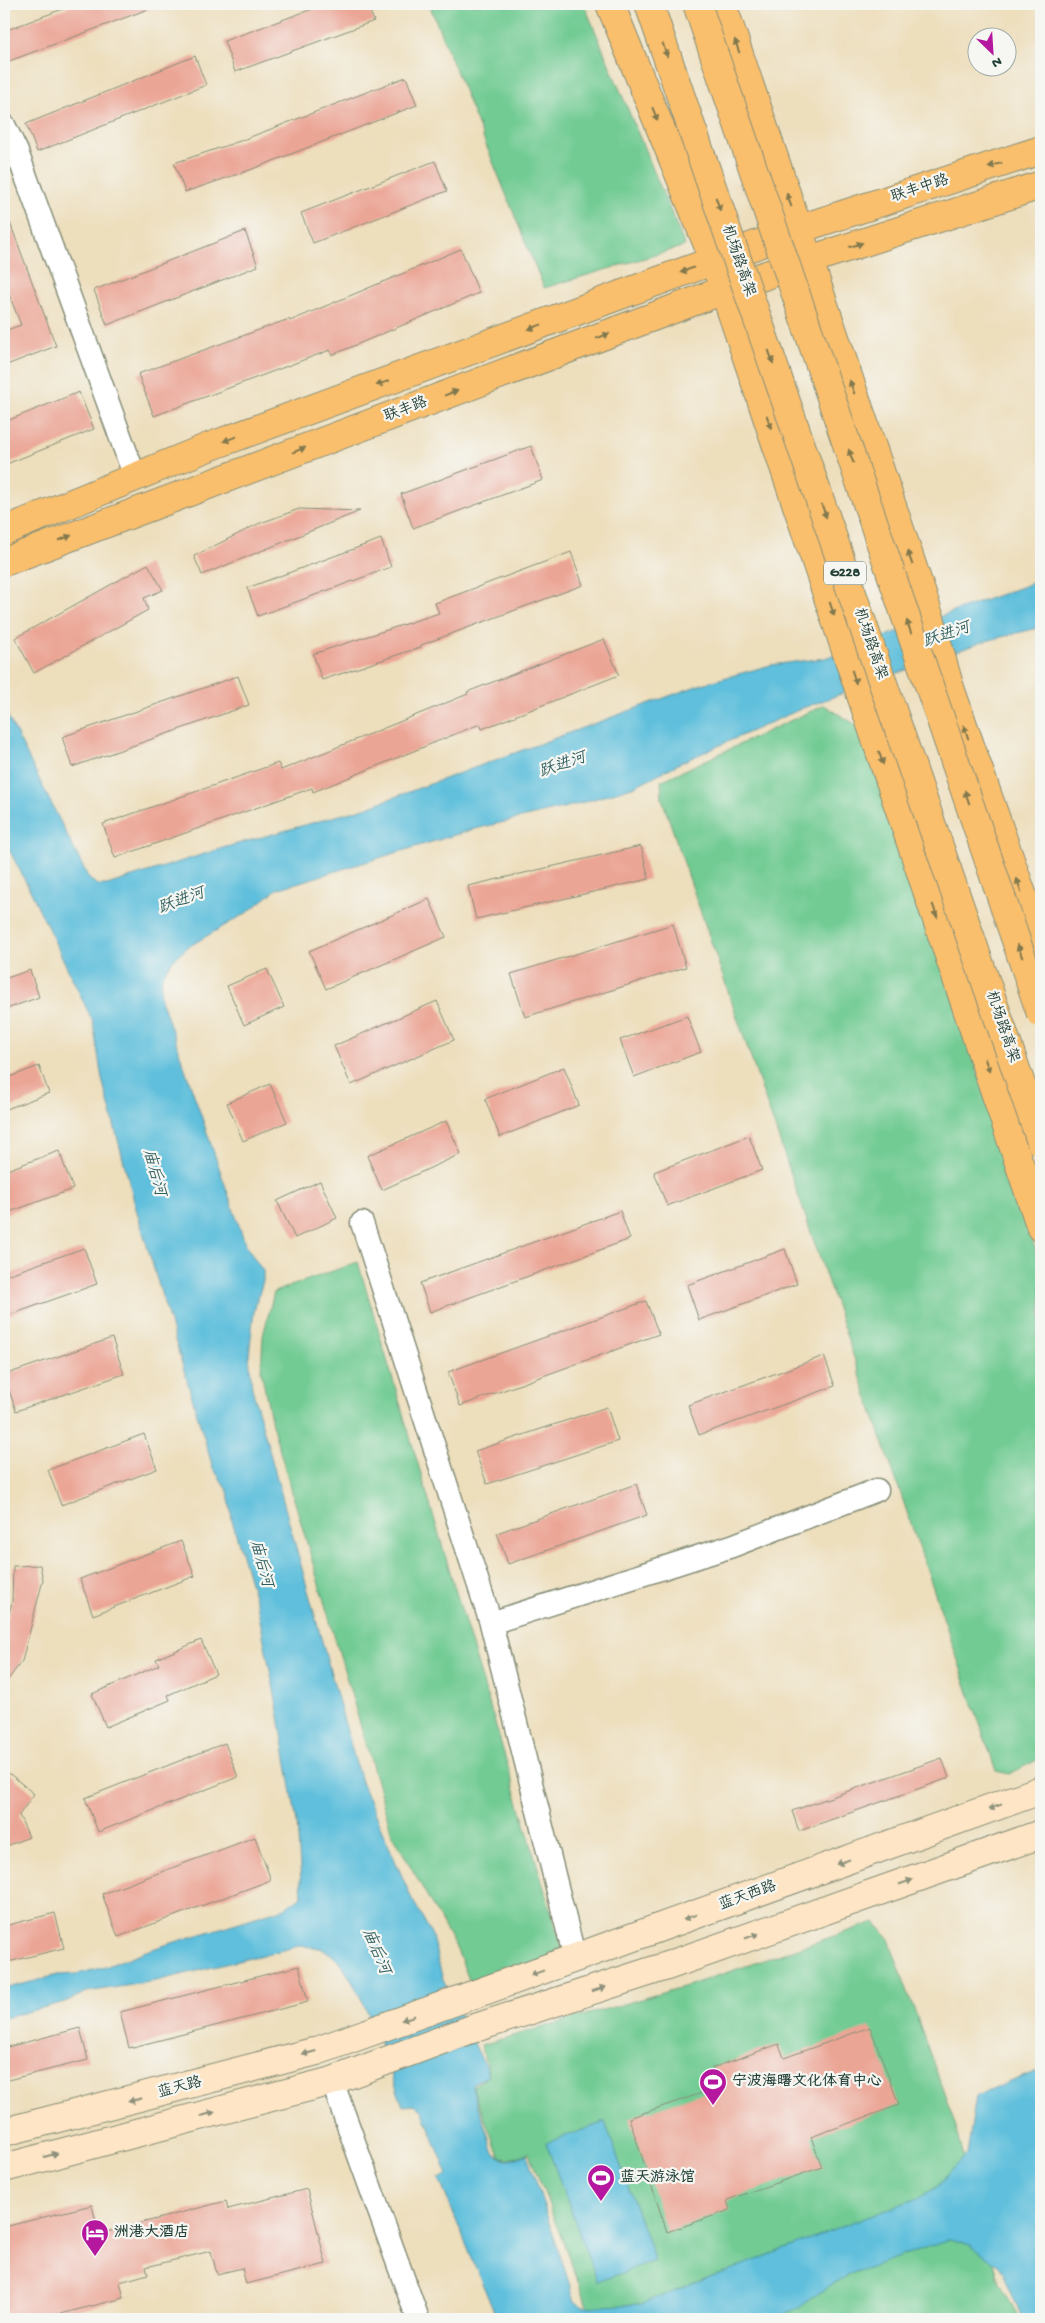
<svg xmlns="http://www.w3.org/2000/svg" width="1045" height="2323" viewBox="0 0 1045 2323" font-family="'Gochi Hand','LXGW WenKai TC',sans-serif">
	<rect width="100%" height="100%" fill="#f6f6f2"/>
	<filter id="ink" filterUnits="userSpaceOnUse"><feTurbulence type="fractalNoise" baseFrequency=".02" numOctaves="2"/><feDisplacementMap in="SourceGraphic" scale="10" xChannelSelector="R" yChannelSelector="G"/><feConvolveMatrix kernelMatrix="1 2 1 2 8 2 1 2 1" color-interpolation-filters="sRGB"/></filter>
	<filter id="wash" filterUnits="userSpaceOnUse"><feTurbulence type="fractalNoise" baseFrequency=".0096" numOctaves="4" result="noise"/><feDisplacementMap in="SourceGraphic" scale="20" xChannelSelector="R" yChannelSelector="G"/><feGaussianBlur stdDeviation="1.12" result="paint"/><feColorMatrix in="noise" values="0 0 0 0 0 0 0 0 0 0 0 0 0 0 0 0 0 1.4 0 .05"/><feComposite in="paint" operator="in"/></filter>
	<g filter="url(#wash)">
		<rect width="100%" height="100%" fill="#eddebc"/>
		<path fill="#71cb93" stroke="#488464" d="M429,4H584L685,246L544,288Z
			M824,705L858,726L926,913L1041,1267V1758L1009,1774L996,1771L662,799L661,781Z
			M358,1262L566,1962L470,1982L457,1950L392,1833L272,1424L261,1371L263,1336L274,1292Z
			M875,1922L889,1939L955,2124L997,2277L1019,2319H590L584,2297L529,2153L510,2159L500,2158L473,2089L474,2085L489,2076L481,2045L693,1984Z"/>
		<path fill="#5ebfdc" stroke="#3e7e88" d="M1041,580V627L982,642L803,708L680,763L635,786L575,805L471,830L277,889L248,912L188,947L173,960L162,976L160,996L246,1246L263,1271V1281L254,1311L249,1355L252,1388L361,1782L411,1897L431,1933L443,1980L486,2068L488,2076L473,2083L472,2088L494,2153C506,2165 513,2159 527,2154L575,2301L582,2307L641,2304L920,2197L937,2187L967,2154L976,2096L1037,2071L1041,2079V2319H1022L1003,2272L996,2264L970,2245L950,2239L853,2273L826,2288L799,2308L773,2319H497L439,2179L448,2175L422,2110L414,2105L403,2106C389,2069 359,1972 328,1952C320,1946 309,1947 299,1946L156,1981L87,1992L65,2002L4,2018V1989L58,1975L77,1974L105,1967L146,1951L285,1908L302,1896L297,1823L277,1705L258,1610L232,1520L228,1491L213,1468L137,1212L102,1079L93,1022L30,890L4,840V709L89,879L98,885H107L223,848L365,808L702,684L771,665L825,658Z
			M605,2122L655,2261L597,2282L546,2143Z"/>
		<g id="blocks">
			<path fill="#eba595" d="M76,4L159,5L4,63V31Z
				M326,4H367L374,21L235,72L224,41Z
				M195,56L206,85L37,152L26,124Z
				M406,77L417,105L250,170L185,192L174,163L240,141Z
				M435,161L447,191L313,243L301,213Z
				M4,212H6L56,346L4,366V331L21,325L4,282Z
				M245,231L258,266L107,325L94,290Z
				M461,249L479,293L332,355L330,350L154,416L138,374L289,319L290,321Z
				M79,392L94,429L4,465V422Z
				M531,446L543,480L413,528L401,494Z
				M299,509L360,511L202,575L194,556L258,524Z
				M381,539L391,567L258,616L247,588Z
				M571,552L583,585L421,645V647L322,680L313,654L439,613L435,603Z
				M148,564L163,590L144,598L148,610L34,673L15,638Z
				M604,639L619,675L482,729L480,724L313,792L312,788L115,858L103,824L278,763L281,770L468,694L467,692Z
				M238,676L249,705L72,767L62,737Z
				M641,846L649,879L476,919L468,886Z
				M429,899L446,937L326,989L309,951Z
				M673,924L686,967L525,1017L511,974Z
				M267,969L284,1007L244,1025L227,986Z
				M30,970L39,997L4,1010V979Z
				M437,1001L454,1040L351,1085L334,1046Z
				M687,1016L701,1052L634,1077L620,1040Z
				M39,1066L49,1093L4,1110V1079Z
				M564,1067L579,1105L500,1137L485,1099Z
				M270,1084L287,1122L243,1141L227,1103Z
				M446,1121L461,1154L382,1190L367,1156Z
				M749,1136L762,1170L667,1206L654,1172Z
				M59,1151L73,1189L4,1214V1171Z
				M320,1181L337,1218L295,1238L277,1201Z
				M620,1211L630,1239L430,1312L420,1283Z
				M84,1248L97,1284L4,1317V1276Z
				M785,1249L797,1284L699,1320L687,1285Z
				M646,1301L659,1334L460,1406L448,1372Z
				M112,1338L124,1374L16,1411L4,1375Z
				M824,1356L835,1386L699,1435L688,1405Z
				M607,1407L618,1441L487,1484L475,1451Z
				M144,1434L157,1469L61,1505L48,1470Z
				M636,1484L647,1515L508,1564L497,1533Z
				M181,1541L195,1576L93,1615L80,1579Z
				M40,1565L43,1580L22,1661L4,1685V1632L12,1602L13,1566Z
				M201,1640L216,1674L168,1695L170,1700L106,1727L92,1694L159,1665L156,1659Z
				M225,1743L238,1777L98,1832L85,1798Z
				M942,1758L949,1778L799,1831L792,1811Z
				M4,1769L34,1794L19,1815L29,1837L4,1847Z
				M255,1837L271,1880L118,1937L102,1894Z
				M55,1913L64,1948L4,1963V1926Z
				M299,1966L308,2002L129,2048L120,2012Z
				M870,2027L899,2105L811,2137L822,2167L727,2200L730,2210L667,2232L629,2118L719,2087L712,2068L779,2044L784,2058Z
				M80,2028L88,2060L4,2081V2048Z
				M307,2189L326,2264L246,2284L242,2268L217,2274L211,2251L146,2267L148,2274L120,2282L124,2298L40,2319H4V2227L92,2205L99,2234L226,2201L228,2209Z"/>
		</g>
	</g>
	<g filter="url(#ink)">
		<use href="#blocks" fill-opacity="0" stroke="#868e78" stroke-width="1"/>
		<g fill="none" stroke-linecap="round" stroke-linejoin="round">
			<g stroke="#868e78" stroke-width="25">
				<path id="street" d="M4,125L17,152L135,477
					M362,1223L491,1623L575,1959
					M491,1623L732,1546L877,1490
					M332,2081L418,2319"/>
			</g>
			<g stroke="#868e78" stroke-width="30">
				<path id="secondary" d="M4,2132L317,2051L1041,1790
					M4,2168L332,2081L469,2030L664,1967L1041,1834"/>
			</g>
			<g stroke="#868e78" stroke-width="30">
				<path id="primary" d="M610,4L714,260L1041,1228
					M722,4L931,621L949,685L1041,948
					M4,531L206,448L799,229L1041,150
					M4,562L724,290L809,260L1041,185"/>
			</g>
			<use href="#street" stroke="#fff" stroke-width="22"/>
			<use href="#secondary" stroke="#fde5c5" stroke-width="28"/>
			<use href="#primary" stroke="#f9bf6d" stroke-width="28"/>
			<g stroke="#868e78" stroke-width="30" stroke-linecap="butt">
				<path id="highway-bridge" d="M649,4L1041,1142
					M697,4L1041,1014"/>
			</g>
			<use href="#highway-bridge" stroke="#f9bf6d" stroke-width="28"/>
		</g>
		<defs><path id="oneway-solid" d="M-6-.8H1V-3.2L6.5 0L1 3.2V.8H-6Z" transform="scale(1.25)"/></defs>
		<g fill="#81784e">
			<use href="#oneway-solid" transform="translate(737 46) rotate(-109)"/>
			<use href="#oneway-solid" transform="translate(665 50) rotate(71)"/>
			<use href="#oneway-solid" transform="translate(655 114) rotate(68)"/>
			<use href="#oneway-solid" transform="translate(995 165) rotate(162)"/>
			<use href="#oneway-solid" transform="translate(789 200) rotate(-109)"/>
			<use href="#oneway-solid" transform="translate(718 204) rotate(71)"/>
			<use href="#oneway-solid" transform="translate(856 245) rotate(-18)"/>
			<use href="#oneway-solid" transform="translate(687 270) rotate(159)"/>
			<use href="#oneway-solid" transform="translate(535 327) rotate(160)"/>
			<use href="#oneway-solid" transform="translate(603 336) rotate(-21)"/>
			<use href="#oneway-solid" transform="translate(771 357) rotate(71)"/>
			<use href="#oneway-solid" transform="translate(383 383) rotate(160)"/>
			<use href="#oneway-solid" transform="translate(852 387) rotate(-109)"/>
			<use href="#oneway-solid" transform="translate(451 393) rotate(-21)"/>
			<use href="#oneway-solid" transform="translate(769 422) rotate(71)"/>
			<use href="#oneway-solid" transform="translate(230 439) rotate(160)"/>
			<use href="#oneway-solid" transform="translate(299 450) rotate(-21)"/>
			<use href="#oneway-solid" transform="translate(851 456) rotate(-109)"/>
			<use href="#oneway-solid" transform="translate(824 511) rotate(71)"/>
			<use href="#oneway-solid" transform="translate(65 538) rotate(-21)"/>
			<use href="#oneway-solid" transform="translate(910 558) rotate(-109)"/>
			<use href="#oneway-solid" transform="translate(832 609) rotate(71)"/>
			<use href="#oneway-solid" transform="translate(909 627) rotate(-109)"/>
			<use href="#oneway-solid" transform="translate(854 677) rotate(72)"/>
			<use href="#oneway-solid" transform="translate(966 732) rotate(-109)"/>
			<use href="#oneway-solid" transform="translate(881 758) rotate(71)"/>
			<use href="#oneway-solid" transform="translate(967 797) rotate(-109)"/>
			<use href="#oneway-solid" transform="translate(1019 885) rotate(-109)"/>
			<use href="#oneway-solid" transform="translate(935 911) rotate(71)"/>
			<use href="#oneway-solid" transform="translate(1020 951) rotate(-109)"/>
			<use href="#oneway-solid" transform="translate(987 1065) rotate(71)"/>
		</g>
		<g fill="#8e917c">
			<use href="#oneway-solid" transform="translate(995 1807) rotate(160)"/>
			<use href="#oneway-solid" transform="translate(843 1862) rotate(160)"/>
			<use href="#oneway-solid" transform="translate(906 1882) rotate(-19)"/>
			<use href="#oneway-solid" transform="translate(690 1917) rotate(160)"/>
			<use href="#oneway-solid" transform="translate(752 1936) rotate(-19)"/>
			<use href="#oneway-solid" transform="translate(537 1973) rotate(160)"/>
			<use href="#oneway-solid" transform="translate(599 1989) rotate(-18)"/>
			<use href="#oneway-solid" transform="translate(408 2018) rotate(161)"/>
			<use href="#oneway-solid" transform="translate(309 2053) rotate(165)"/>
			<use href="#oneway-solid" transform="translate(135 2100) rotate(166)"/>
			<use href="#oneway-solid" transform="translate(208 2114) rotate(-15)"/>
			<use href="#oneway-solid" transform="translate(51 2155) rotate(-15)"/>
		</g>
	</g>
	<defs>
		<g id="stadium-pin" transform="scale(1.4375)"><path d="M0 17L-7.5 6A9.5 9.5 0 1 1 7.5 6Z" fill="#b5179e" stroke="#f6f6f2"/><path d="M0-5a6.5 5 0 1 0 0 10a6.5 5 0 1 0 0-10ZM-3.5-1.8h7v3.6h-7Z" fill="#fff"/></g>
		<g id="hotel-pin" transform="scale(1.4375)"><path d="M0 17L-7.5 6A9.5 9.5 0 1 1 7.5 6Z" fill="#b5179e" stroke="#f6f6f2"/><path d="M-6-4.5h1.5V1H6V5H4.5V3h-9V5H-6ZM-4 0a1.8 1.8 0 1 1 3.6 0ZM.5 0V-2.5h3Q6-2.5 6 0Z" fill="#fff"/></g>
	</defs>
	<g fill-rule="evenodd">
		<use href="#stadium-pin" x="713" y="2082"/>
		<use href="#stadium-pin" x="601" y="2178"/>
		<use href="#hotel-pin" x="95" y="2233"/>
	</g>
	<g text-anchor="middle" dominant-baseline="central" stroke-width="4.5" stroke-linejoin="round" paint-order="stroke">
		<rect fill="#f6f6f2" stroke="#60746d" stroke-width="1" x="824" y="561.5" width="42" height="23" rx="4"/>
		<g font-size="14" font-weight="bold" fill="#1f3d34">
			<text x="845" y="573">G228</text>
		</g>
		<g font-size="15" fill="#1f3d34" stroke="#f6f6f2">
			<text transform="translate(920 189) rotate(-18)">联丰中路</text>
			<text transform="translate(738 261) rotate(71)">机场路高架</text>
			<text transform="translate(406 410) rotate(-21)">联丰路</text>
			<text transform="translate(870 644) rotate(71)">机场路高架</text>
			<text transform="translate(1002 1027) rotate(71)">机场路高架</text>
			<text transform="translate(748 1896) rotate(-20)">蓝天西路</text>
			<text transform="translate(180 2088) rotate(-15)">蓝天路</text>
		</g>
		<g font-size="15" font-weight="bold" fill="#1f3d34" stroke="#f6f6f2" text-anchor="start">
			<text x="732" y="2082">宁波海曙文化体育中心</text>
			<text x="620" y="2178">蓝天游泳馆</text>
			<text x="114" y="2233">洲港大酒店</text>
		</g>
		<g font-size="16" font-style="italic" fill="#2f5e5e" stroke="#f6f6f2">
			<text transform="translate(947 636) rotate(-19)">跃进河</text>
			<text transform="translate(563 766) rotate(-19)">跃进河</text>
			<text transform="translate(182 902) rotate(-20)">跃进河</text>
			<text transform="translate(153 1173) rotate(75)">庙后河</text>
			<text transform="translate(260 1564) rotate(75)">庙后河</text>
			<text transform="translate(375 1952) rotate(67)">庙后河</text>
		</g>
	</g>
	<rect width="1045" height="2323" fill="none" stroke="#f6f6f2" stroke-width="20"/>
	<g transform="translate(992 52) rotate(155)"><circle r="24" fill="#f6f6f2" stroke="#a0aca6"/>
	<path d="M0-4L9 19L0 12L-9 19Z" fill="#b5179e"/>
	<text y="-8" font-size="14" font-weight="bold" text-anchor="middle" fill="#1f3d34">N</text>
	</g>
</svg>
